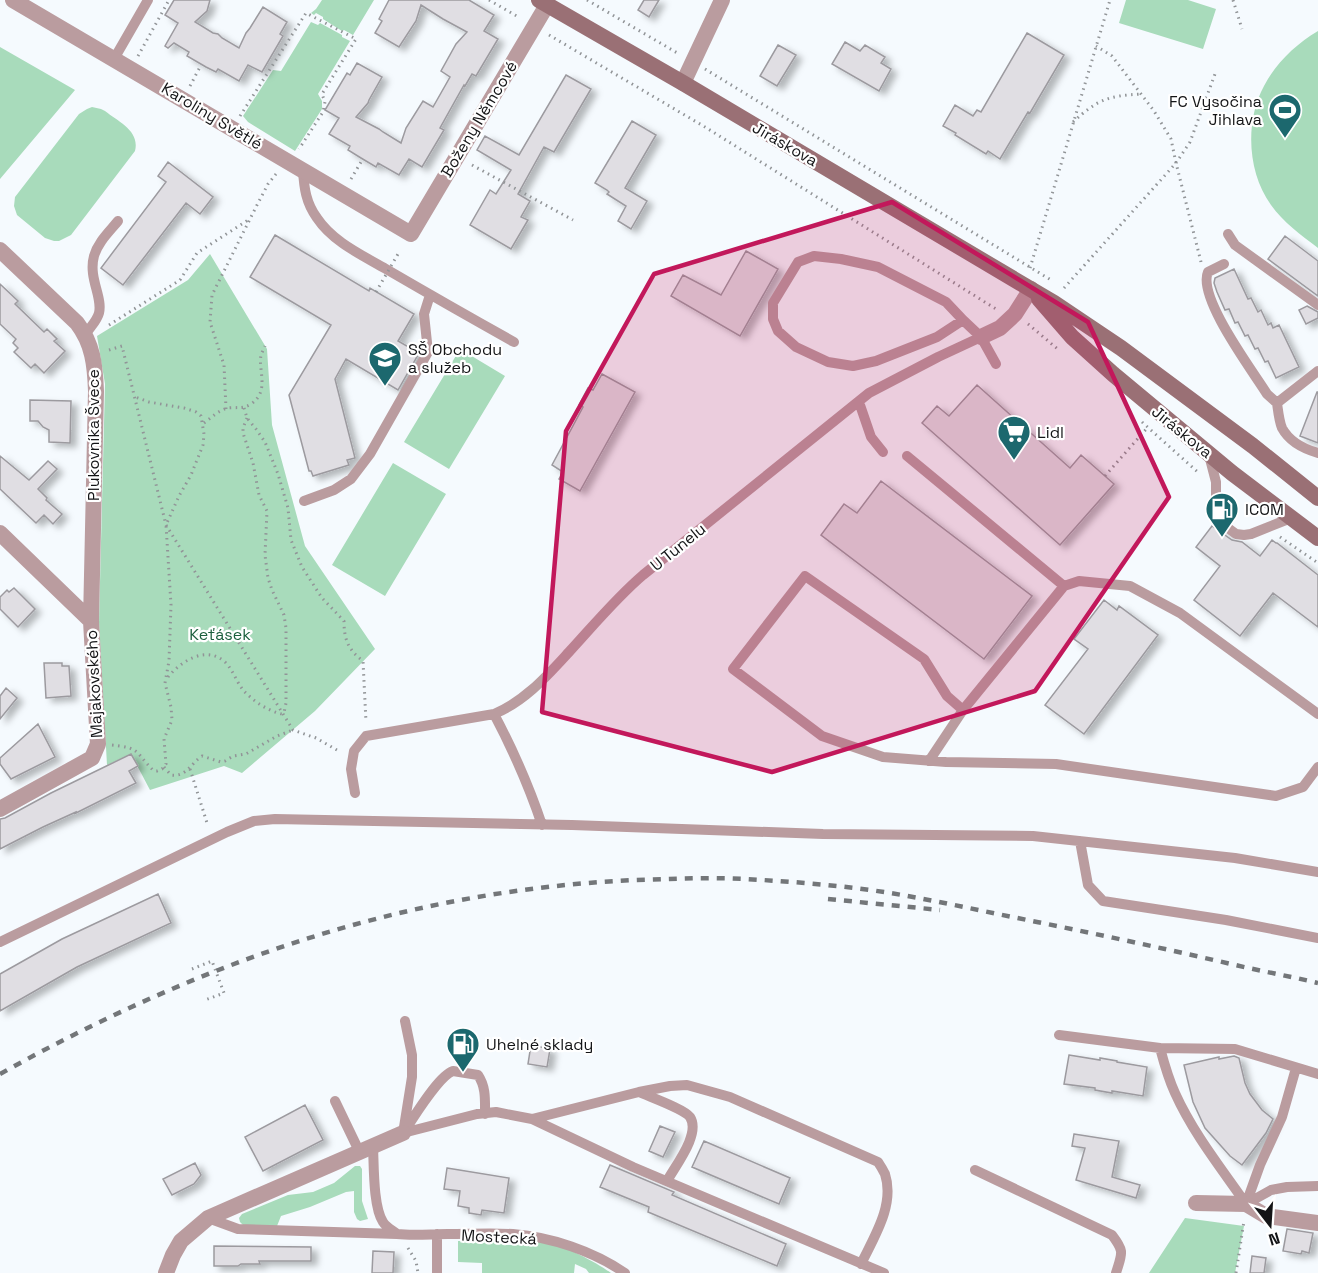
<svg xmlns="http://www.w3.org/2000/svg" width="1318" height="1273" viewBox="0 0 1318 1273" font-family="'Space Grotesk',sans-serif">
	<defs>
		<filter id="shadow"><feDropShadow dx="6" dy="4" stdDeviation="3" flood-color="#0004"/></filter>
	</defs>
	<rect width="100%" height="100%" fill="#f5fafe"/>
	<path fill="#a8dbbb" d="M322,0H374L353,35L344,30L342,31L323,19V17L316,13L314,15L311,13L316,9Z
		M1126,0H1188L1216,9L1203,49L1119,23Z
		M311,22L318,25L320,23L342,35V37L350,41L318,94L322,101V109L295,151L248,122L243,116L273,70L281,71Z
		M1318,31V248C1301,235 1283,222 1271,205C1247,172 1245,121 1264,86C1276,63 1296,44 1318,31Z
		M0,47L75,90L0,179Z
		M92,107L101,109L105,111C119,122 140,131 135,151L71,235L59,241H54L45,238L17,215L14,206L15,197L79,114L87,109Z
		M210,254L267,349L272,425L305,546L375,649L315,711L242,773L224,766L150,790L131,754L107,765L99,622L105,384L97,336L188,280Z
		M460,349L505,376L449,469L404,442Z
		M393,463L446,494L385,596L332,565Z
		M355,1166H360L362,1169V1201L368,1219L360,1221L357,1219L354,1212V1191L346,1192L310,1207L281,1216L277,1226H244L240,1222L239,1218L242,1214L288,1195L313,1192L334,1183Z
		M1185,1218L1244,1226L1235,1273H1149Z
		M458,1241H502L503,1245H518L519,1241C528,1241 538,1240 547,1242C562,1244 599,1264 611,1273H589L586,1269L575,1264L574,1273H482V1263L458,1262Z"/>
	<path fill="#e0dee3" stroke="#9c9a9f" stroke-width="1.5" filter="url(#shadow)" d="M174,0H210L207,11L195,22L213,33L218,34L222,38L239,48L246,33L250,28L263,7L287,22L280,34L283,36L262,72L248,65L239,81L218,69L216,72L206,67L187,56L189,52L174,43L168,48L165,46L178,23L165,15Z
		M389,0H469L494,15L484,31L498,39L476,76L472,74L465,86L464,85L440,128L444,130L422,167L409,159L399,175L378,163L376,167L361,158L348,150L350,146L329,134L339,118L325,110L347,73L350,75L357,63L382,77L369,100L368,103L356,117L379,129L383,132L401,143L406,128L423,101L433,107L450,77L441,71L456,44L467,32L443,19L421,5L416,21L399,47L375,33L382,21L379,19Z
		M644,0H659L649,17L638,10Z
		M1027,33L1064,55L1030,113L1028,112L1000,159L988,151L986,154L955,135L956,133L943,126L955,105L973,116L977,110L981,112Z
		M845,42L860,51L865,45L885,57L881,63L891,69L879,91L832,64Z
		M778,45L796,55L777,86L760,76Z
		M566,75L591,89L554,152L544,147L518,194L530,201L521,217L528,220L511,249L470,225L490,190L496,194L511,170L477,150L485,136L519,155Z
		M632,121L656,135L625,188L647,201L631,229L618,221L626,206L607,194L609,192L607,190L595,183Z
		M168,162L213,197L200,214L186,203L123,285L101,268L166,182L158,176Z
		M275,235L369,291L370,288L414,314L398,341L419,353L398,390L346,359L335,379L355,458L347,460L349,465L313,476L311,471H309L289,395L331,325L250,277Z
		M1285,236L1318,261V296L1268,259Z
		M746,251L778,269L740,336L671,296L683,275L721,295Z
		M1234,269L1248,299L1251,298L1258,312L1261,310L1268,325L1271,323L1273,328L1279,325L1299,367L1276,378L1268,361L1265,362L1258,348L1255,349L1248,335L1245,336L1238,322L1235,323L1229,309L1225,310L1217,292L1214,283L1215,278Z
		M0,284L18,301L15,304L44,332L47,329L57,339L54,341L65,351L44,373L35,364L31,368L14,352L18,348L13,343L16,339L0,324Z
		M1307,306L1318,312V318L1306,324L1299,310Z
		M602,374L635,392L580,491L559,479L563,472L552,465L583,407L579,405L588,388L593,390Z
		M977,385L1070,468L1081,455L1114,484L1060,545L922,423L937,406L949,416Z
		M1317,392H1318V443L1300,436Z
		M30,400L71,401L70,443L49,442V430L43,427L38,421H30Z
		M0,456L29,480L48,461L57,469L38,489L47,498L46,500L62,514L53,524L44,515L36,523L0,489Z
		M881,481L1032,596L984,659L821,535L844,504L857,513Z
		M1212,526L1232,540L1242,542L1260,556L1272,540L1276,543H1277L1318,575V627L1273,593L1240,636L1194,600L1220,566L1196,547Z
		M14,588L35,609L18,627L0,609V597L7,590L9,592Z
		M1104,600L1117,610L1119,606L1158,635L1084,734L1045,705L1088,649L1074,639Z
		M44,663H62V666H69L71,696L46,698Z
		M6,688L17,698L0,719V696Z
		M38,724L55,757L11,779L0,764V758Z
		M131,754L138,766L129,771L136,783L76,813V812L43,827L0,849V819L5,818L51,793Z
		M158,894L171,923L77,967L0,1011V974L62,939Z
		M531,1045L550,1049L547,1067L528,1064Z
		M1069,1055L1100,1060V1058L1117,1061V1062L1147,1067L1143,1096L1112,1091V1093L1095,1090V1088L1064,1084Z
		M1234,1056L1239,1058L1245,1083L1250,1094L1262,1110L1273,1119L1266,1133L1242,1165L1230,1156L1205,1128L1193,1102L1184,1065L1219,1057V1059Z
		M305,1105L323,1140L263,1171L245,1137Z
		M660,1126L675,1132L663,1157L649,1151Z
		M1074,1134L1119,1141L1112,1177L1140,1185L1136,1198L1076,1180L1085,1148L1072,1146Z
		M704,1141L790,1178L779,1204L692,1167Z
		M195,1163L201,1175L194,1184L172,1195L163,1179Z
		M610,1165L674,1192L672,1195L786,1244L777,1266L648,1212L649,1207L600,1187Z
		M447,1168L509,1178L504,1213L482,1210L481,1215L469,1213V1208L458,1206L460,1191L444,1189Z
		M1287,1229L1313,1233L1309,1253L1302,1251L1301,1254L1283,1251Z
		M214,1246L311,1247V1261H259L260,1264H241L238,1266H214Z
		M373,1251L394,1252L393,1273H372Z
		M1252,1256L1266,1258L1264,1273H1250Z"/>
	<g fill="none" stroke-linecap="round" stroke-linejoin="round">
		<path stroke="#919497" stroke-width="3" stroke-dasharray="1.5 4.5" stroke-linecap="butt" d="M489,0L520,18
			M587,0L679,54
			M1233,0L1242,29
			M549,35L705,127L996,309
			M138,56L169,0
			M705,69L1051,280
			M190,86L200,67
			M240,116L306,13L356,39L322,94L325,102L323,112L299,149
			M1073,122C1098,99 1108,96 1141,94
			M472,165L573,220
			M351,179L361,162
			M1201,262L1176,163L1190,142L1215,74
			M1030,268L1110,0
			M1064,288L1176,163L1171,139L1154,111L1112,56L1096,46
			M1028,324L1060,351
			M109,325L180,280L197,253L248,220
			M109,350L122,346L166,525L293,730L316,738L337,750L339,753
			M244,408L247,418L256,429L265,442L278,474L288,508L291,540L302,567L322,598L344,621C344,639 348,650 363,661L366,722
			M226,409L224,365L210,322L212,295L256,207L268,184L276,174
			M247,418L243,428V433L253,463L259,495L267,511L265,555L268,578L272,590L284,615L286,628V703L284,713
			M1142,422L1200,474
			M204,423C212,417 219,410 228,408C237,407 244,409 251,404C270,391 258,371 261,355C262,352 264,349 265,346
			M1105,476L1148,427
			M1280,537L1318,563
			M168,677C181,661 206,645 225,662C233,670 236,681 243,690C253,701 268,711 282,714
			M112,745C142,748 135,753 154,771H157L162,769L166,764L164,739L172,720L171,707L165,683L169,661L171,605L166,525L179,496L191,475L203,445L204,434L201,416L196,412L184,408L149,402L135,397
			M164,767L171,775C187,777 191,763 202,756L221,762L225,761L233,756L246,754L277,736L293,730
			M190,769L208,826
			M192,969L212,961L224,993L205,1000
			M408,1248L416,1261L418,1273
			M1236,1273L1244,1221"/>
		<path stroke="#ba9c9f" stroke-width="10" d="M114,59L148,0
			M303,170C304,188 306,203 317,218C333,242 362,255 386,269C429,294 471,318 514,342
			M1228,234L1235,245L1318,305
			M1224,264L1208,272C1197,297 1252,370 1267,394L1277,403
			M963,320L946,302L878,267L841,259L814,256L798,262L773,303V319L778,331L796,347L828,362L853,366L876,361L937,337L963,320L981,337L996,364
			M86,334C90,327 97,321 99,313C103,297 88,278 94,256C98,242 109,232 118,221
			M1318,371L1277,403C1278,410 1279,421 1282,428C1289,441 1304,449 1318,453
			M859,402L871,437L883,452
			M1209,455L1216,482V504L1214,514L1217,520L1236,534L1244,535L1251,534L1291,518
			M907,456L1064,586
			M304,501L334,490L351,479L370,454L428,352L424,314L430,295
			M963,710L947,696L924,659L805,576L733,669L822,736L883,757L946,762L1056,764L1276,796L1303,787L1318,767
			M494,714C513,750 529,786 542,825
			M929,761L963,710L1064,586L1079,581L1130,586L1180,613L1318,714
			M355,793L351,769L354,751L366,736L494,714C525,701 546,677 569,652C593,626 616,598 643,575L869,393L938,357L981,337
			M1080,841L1088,885L1103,901L1226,920L1318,938
			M0,942L227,832L254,821L275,819L572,825L823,834L1033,836L1235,858L1318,872
			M1059,1035L1160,1048C1164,1063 1168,1078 1175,1093C1193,1133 1221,1168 1246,1204
			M1160,1048L1235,1049L1318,1074
			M1296,1068L1282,1117L1260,1165L1246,1204L1271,1190L1287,1187L1318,1186
			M639,1092C650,1097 684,1109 690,1117C701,1134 675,1166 667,1181
			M335,1101L360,1153
			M532,1119L639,1092L670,1086L687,1085L730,1097L878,1162C880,1165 883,1170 885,1174C895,1205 874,1237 861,1264
			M404,1127L412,1077V1055L405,1021
			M403,1133L477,1114L496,1112L532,1119L633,1167L884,1273
			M403,1133C413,1119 438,1076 453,1071L478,1075C486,1087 485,1099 485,1114
			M373,1147C374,1165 373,1207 383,1222C386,1227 392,1230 397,1234
			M975,1170L1112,1235C1125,1252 1122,1253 1116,1273
			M208,1218L238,1229L397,1234C414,1236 431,1234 448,1234C469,1234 491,1233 513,1234C551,1237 593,1251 625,1273
			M437,1273V1234"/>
		<path stroke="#ba9c9f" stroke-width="16" d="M13,0L411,234L547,5
			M0,250L77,323C93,344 95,365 96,391L91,621L98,744L92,758L0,809
			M981,337L1000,328L1015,314L1031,289
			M0,533L91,621
			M1196,1203L1246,1204L1266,1216L1318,1223
			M166,1273L173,1255L181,1241L208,1218L403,1133"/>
		<path stroke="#ba9c9f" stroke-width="16" d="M683,83L722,0"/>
		<path stroke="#9a7075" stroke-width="16" d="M539,0L683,83L1054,303L1121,348L1253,446L1318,498
			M1039,299L1072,337L1113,374L1232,473L1318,538"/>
		<path stroke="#737679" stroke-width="4.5" stroke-dasharray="8 8" stroke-linecap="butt" d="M828,899L940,910
			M0,1074C201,962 405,890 636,880C673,879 709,877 746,879C798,882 851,886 902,895C947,903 992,913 1037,922C1102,935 1166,949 1231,964C1260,971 1289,976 1318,983"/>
		<path stroke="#919497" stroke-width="3" stroke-dasharray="1.5 4.5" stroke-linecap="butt" d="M376,292L398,254"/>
	</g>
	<path fill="#c2185b" fill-opacity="0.2" stroke="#c2185b" stroke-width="4.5" stroke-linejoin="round" d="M892,202L1088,322L1169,497L1035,691L772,772L542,712L566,431L654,274Z"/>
	<defs>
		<g id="stadium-pin" transform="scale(1.725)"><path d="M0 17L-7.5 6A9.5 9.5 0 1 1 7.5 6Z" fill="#1c686e" stroke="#fff"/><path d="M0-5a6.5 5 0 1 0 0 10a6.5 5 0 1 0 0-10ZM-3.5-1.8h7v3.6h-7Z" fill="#fff"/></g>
		<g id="university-pin" transform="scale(1.725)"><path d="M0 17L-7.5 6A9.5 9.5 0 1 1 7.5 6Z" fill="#1c686e" stroke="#fff"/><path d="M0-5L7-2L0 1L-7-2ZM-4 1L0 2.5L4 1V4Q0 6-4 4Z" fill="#fff"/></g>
		<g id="supermarket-pin" transform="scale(1.725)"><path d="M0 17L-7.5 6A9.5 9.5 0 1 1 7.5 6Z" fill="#1c686e" stroke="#fff"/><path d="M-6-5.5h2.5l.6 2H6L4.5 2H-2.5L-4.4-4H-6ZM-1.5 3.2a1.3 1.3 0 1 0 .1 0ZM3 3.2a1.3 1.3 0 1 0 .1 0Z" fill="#fff"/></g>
		<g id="fuel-pin" transform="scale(1.725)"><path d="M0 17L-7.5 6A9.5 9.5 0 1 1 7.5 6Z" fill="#1c686e" stroke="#fff"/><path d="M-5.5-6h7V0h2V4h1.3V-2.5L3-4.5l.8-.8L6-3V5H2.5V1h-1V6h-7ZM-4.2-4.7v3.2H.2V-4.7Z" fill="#fff"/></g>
	</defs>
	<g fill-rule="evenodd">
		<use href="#stadium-pin" x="1285" y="110"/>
		<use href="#university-pin" x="385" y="358"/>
		<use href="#supermarket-pin" x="1014" y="432"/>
		<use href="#fuel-pin" x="1222" y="509"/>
		<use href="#fuel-pin" x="463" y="1044"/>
	</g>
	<g text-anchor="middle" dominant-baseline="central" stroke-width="4.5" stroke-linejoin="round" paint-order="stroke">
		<g font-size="16" fill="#131416" stroke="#fff" text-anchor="start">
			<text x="1262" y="101" text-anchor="end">FC Vysočina<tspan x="1262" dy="18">Jihlava</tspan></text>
			<text x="408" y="349">SŠ Obchodu<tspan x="408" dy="18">a služeb</tspan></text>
			<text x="1037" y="432">Lidl</text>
			<text x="1245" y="509">ICOM</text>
			<text x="486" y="1044">Uhelné sklady</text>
		</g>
		<g font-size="16" fill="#131416" stroke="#fff">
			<text transform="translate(212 116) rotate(31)">Karoliny Světlé</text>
			<text transform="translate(479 119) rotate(-59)">Boženy Němcové</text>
			<text transform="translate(785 144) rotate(30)">Jiráskova</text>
			<text transform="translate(1182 432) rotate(39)">Jiráskova</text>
			<text transform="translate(93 435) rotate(-90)">Plukovníka Švece</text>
			<text transform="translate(678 547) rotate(-39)">U Tunelu</text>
			<text transform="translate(94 684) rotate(-93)">Majakovského</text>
			<text transform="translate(499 1237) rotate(3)">Mostecká</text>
		</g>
		<g font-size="16" fill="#1c5f3d" stroke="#fff">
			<text x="220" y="634">Keťásek</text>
		</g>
	</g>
	<g transform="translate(1270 1225) rotate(163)" stroke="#ffffff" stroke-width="4.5" paint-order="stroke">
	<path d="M0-4.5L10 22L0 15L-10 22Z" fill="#131416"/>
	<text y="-9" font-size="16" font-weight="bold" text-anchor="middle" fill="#131416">N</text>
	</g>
</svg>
